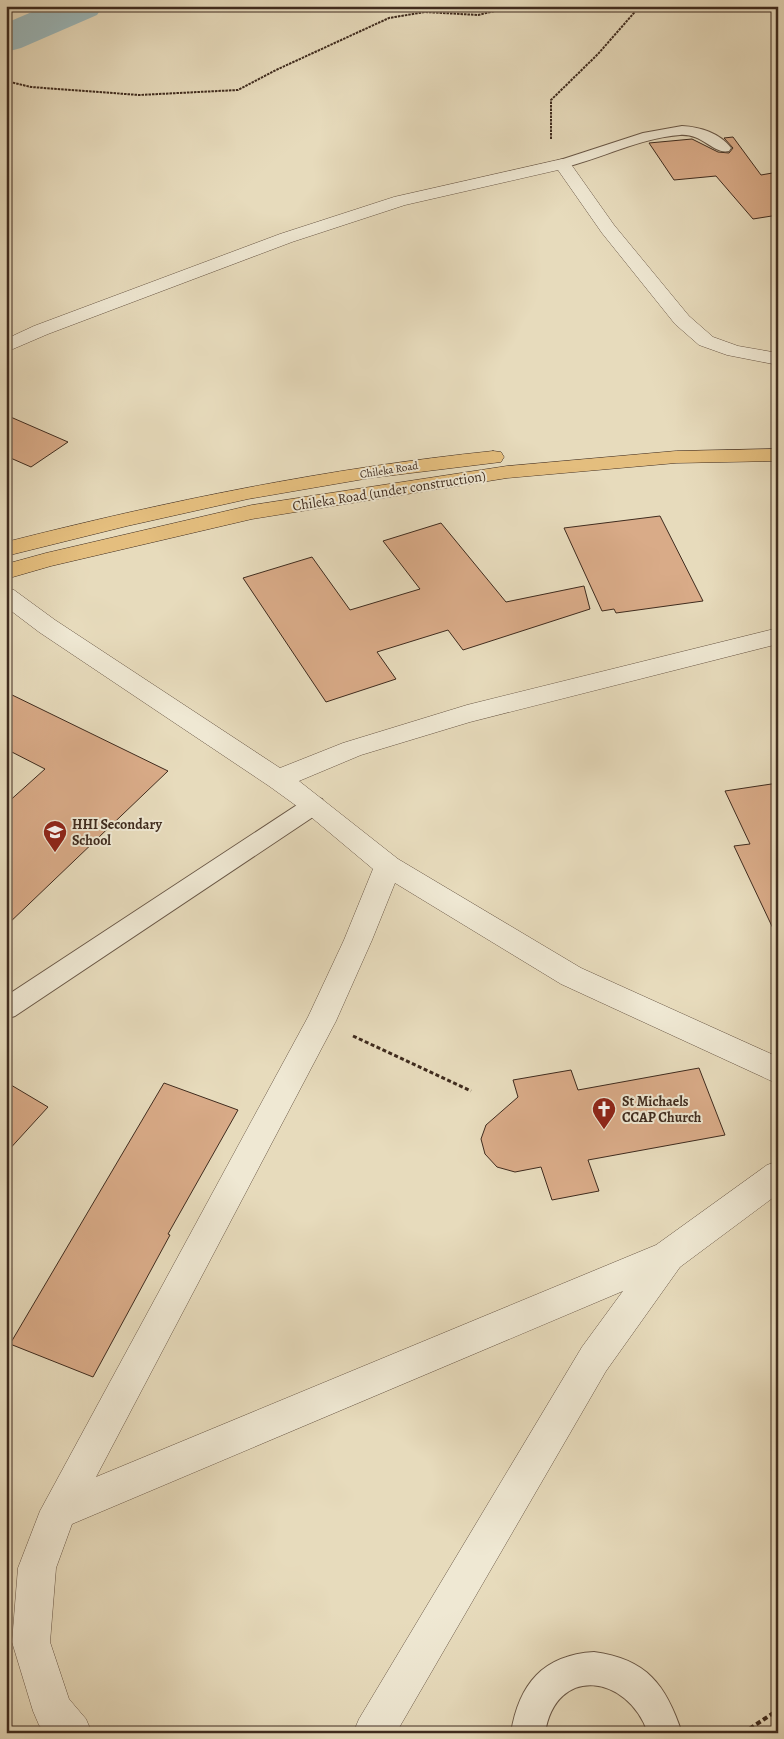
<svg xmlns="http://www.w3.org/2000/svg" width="784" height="1739" viewBox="0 0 784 1739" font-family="Alegreya,serif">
	<rect width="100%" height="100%" fill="#e7dbbc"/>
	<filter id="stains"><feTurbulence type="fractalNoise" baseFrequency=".004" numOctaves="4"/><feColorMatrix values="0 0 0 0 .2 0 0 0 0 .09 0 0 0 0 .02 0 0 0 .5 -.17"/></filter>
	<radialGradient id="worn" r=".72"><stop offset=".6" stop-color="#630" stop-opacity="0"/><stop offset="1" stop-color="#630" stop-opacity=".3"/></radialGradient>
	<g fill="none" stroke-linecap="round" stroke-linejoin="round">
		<path fill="#9bb8bb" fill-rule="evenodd" d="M46,6H103L97,15L21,48L6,52V23Z"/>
	</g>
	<path fill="#d9ab88" stroke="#3f2b1e" d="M733,137L761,175L778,172V215L753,219L716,176L674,180L649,143L692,139L718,152L729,153L733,148L724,138Z
		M6,415L68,442L31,467L6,456Z
		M660,516L703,601L616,613L614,609L602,611L564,528Z
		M441,523L506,602L584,586L590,609L463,650L448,630L377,652L396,679L326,702L243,578L312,557L350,610L420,589L383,541Z
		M6,692L168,771L6,926V804L45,769L6,749Z
		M778,783V939L734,846L750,844L725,791Z
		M699,1068L725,1135L588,1160L599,1191L552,1200L541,1167L515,1172L497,1167L485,1154L481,1139L486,1125L518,1097L513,1080L571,1070L578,1090Z
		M6,1082L48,1107L6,1153Z
		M164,1083L238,1110L168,1234L170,1235L93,1377L10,1344Z"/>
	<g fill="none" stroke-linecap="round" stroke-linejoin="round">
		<g stroke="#695746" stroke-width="2">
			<path id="lane" d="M682,126C700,127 720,133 731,148L729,151C714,155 702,133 680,135C639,138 601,159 562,168L557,167L555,164L557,161L643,133Z
				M314,797L322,799L325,805L322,811L15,1016L6,1019V996L306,799Z
				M594,1652C647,1659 666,1685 682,1733H648C628,1675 556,1664 545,1733H511C519,1684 543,1655 594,1652Z"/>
		</g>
		<g stroke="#695746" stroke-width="1">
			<path id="street" d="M562,159L568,160L614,225L689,316L713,337L738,346L778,353V365L727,355L699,345L675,324L602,233L558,170L405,205L292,242L48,334L6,352V339L34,326L280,234L394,197Z
				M6,588L14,590L55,620L280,768L343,743L467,705L778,628V644L470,722L361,755L299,781L398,859L581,968L778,1057V1084L561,984L395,883L372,940L336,1021L96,1477L656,1245L767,1165L778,1161V1194L680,1267L606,1371L396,1733H353L359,1719L582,1347L623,1291L72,1524L56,1568L50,1642L69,1699L86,1719L92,1733H45L39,1725L33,1711L12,1642L18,1568L40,1511L308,1017L344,940L373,869L305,812L269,786L39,632L6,607Z"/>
		</g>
		<g stroke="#3f2b1e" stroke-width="1">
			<path id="highway" d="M778,449V461L676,463L507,478L252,519L51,566L6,579V564L46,553L252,505L507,466L676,451Z
				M493,451L501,452L504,457L501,462L370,478L248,499L127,526L6,556V542C167,501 328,468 493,451Z"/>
		</g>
		<path stroke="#3f2b1e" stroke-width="2" stroke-dasharray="2.5 1" stroke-linecap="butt" d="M6,81L31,87L139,95L238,90L276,70L389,18L425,12L478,15L499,10L557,6
			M551,139V100L598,54L640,6"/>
		<path stroke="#3f2b1e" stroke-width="3" stroke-dasharray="4 2.5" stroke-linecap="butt" d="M353,1036L471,1091"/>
		<path stroke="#3f2b1e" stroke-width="4" stroke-dasharray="5 3" stroke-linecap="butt" d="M743,1733L778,1710"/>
		<use href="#lane" fill="#efe8d3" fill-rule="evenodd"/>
		<use href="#street" fill="#efe8d3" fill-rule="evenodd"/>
		<use href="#highway" fill="#e4be7e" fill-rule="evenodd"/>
	</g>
	<defs>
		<g id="school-pin" transform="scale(1.25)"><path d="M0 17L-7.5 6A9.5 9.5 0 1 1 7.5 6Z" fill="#8f2418" stroke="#efe8d3"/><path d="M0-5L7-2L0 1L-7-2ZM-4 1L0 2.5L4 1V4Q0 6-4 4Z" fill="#fff"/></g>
		<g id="church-pin" transform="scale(1.25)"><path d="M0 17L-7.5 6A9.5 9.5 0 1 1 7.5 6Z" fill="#8f2418" stroke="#efe8d3"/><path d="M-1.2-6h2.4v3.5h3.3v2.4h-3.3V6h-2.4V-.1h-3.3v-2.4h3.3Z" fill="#fff"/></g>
	</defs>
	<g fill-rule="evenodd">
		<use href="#school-pin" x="55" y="832"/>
		<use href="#church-pin" x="604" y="1109"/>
	</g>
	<g text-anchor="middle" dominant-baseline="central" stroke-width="4" stroke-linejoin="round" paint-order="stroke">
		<g font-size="11" fill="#3f2b1e" stroke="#efe8d3">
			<text transform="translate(389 470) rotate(-9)">Chileka Road</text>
		</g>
		<g font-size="14" fill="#3f2b1e" stroke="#efe8d3">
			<text transform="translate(389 491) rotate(-9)">Chileka Road (under construction)</text>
		</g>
		<g font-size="14" font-weight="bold" fill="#3f2b1e" stroke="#efe8d3" text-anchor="start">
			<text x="72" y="824">HHI Secondary<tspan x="72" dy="16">School</tspan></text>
			<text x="622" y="1101">St Michaels<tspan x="622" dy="16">CCAP Church</tspan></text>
		</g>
	</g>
	<rect width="784" height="1739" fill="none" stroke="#e7dbbc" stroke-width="25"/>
	<rect x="8" y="8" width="769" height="1724" fill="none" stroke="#3f2b1e" stroke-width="2.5"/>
	<rect x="12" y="12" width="759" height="1714" fill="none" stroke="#3f2b1e"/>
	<rect width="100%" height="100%" filter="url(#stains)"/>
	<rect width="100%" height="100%" fill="url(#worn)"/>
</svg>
